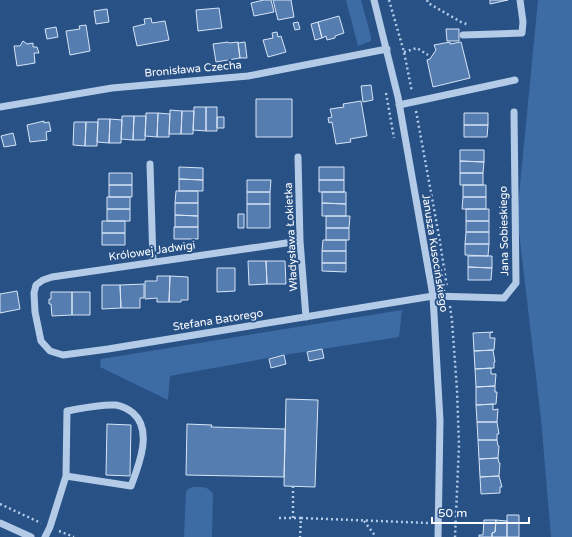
<svg xmlns="http://www.w3.org/2000/svg" width="572" height="537" viewBox="0 0 572 537" font-family="'Varela Round',sans-serif">
	<rect width="100%" height="100%" fill="#285186"/>
	<path fill="#3d6ba3" d="M346,0H361L371,37V41L358,46Z
		M538,0H572V537H551L541,419L517,216Z
		M402,310L399,337L284,355L170,376L168,400L100,367L101,359Z
		M193,487C202,487 208,486 213,494L212,537H184L186,492L188,489Z"/>
	<path fill="#557db0" stroke="#d7e5f6" d="M264,0H271L274,12L254,16L251,3Z
		M273,0H291L294,17L278,20Z
		M490,0H508L490,4Z
		M219,8L222,28L198,31L196,10Z
		M107,9L109,22L96,24L94,11Z
		M339,16L344,33L335,36V38L327,40L326,36L322,38L318,22Z
		M151,18L152,23L165,21L169,40L137,46L133,27L145,24L144,19Z
		M298,22L300,29L295,30L293,23Z
		M318,22L322,38L315,40L311,24Z
		M86,25L90,51L70,55L66,31L80,29L79,26Z
		M56,27L58,37L47,39L45,29Z
		M446,29H459V41H447Z
		M277,32L278,37L281,36L286,52L268,57L263,40L273,38L272,33Z
		M23,41L27,44L33,43V47H37L39,53H34L35,63L17,66L14,46H20Z
		M228,42L229,43L238,42L240,58L216,62L213,44Z
		M245,42L247,58H240L238,43Z
		M450,42V44L461,42L470,78L433,87L427,60L430,59L436,50L434,45Z
		M371,85L373,100L363,102L361,86Z
		M256,99H292V137H256Z
		M361,101L367,136L350,139L351,142L336,144L332,122L329,123L328,118L332,117L330,109L344,107L343,104Z
		M194,107H206V131L193,130Z
		M206,107H217V131H206Z
		M170,110L182,111L181,134H169Z
		M182,111H194L193,134H181Z
		M146,113H158L157,137L145,136Z
		M158,113L170,114L169,137H157Z
		M464,113H488V125H464Z
		M122,116H134L133,140L121,139Z
		M134,116H146L145,140H133Z
		M217,117H224V128H217Z
		M98,119H110L109,143L97,142Z
		M110,119L122,120L121,143H109Z
		M44,121V123L49,122L51,131L46,132L47,140L30,142L27,125Z
		M74,122H86L85,146L73,145Z
		M86,122H98L97,146H85Z
		M464,125H488L487,137H464Z
		M13,133L16,145L4,147L1,136Z
		M460,150H484V162L460,161Z
		M460,161L484,162L483,173H460Z
		M179,167L203,168V180L179,179Z
		M319,167H344V180H319Z
		M109,173H132V185H109Z
		M460,173H483V185H460Z
		M179,179L203,180V191H179Z
		M247,180H271L270,192H247Z
		M319,180H344V192H319Z
		M109,185H132V197H109Z
		M463,185H486V197H463Z
		M176,191H198V203H175Z
		M247,192H270V204H247Z
		M322,192H346V204L322,203Z
		M107,197H130V209H107Z
		M463,197H486V209H462Z
		M175,203H198V216L175,215Z
		M322,203L346,204V216H322Z
		M247,204H270V228H247Z
		M107,209H130V221H107Z
		M466,209H489V221H466Z
		M238,214H244V228H238Z
		M175,215L198,216V227H175Z
		M326,216H350L349,228H326Z
		M102,221H125V233H102Z
		M466,221H489V232H466Z
		M174,227H198V239H174Z
		M326,228H349V240H326Z
		M466,232H489V244H465Z
		M102,233H125V245H102Z
		M323,240H346V251H322Z
		M465,244H489L488,256L465,255Z
		M322,251H346V263H322Z
		M468,256H492V268L468,267Z
		M248,261H266L267,284L249,285Z
		M266,261H285L286,284H267Z
		M322,263H346V272L322,271Z
		M468,267L492,268L491,280H468Z
		M217,268H235V291L217,292Z
		M157,276H170L169,302H157V298L145,299V281H157Z
		M170,276L188,277V300H181V302H169Z
		M144,284V298H140V308H121L120,285Z
		M102,285H120L121,308L102,309Z
		M17,291L20,309L0,313V294Z
		M51,292H72V315L52,316L51,304H49V299H51Z
		M72,292H90V315H72Z
		M493,332L490,333V338H495L494,350L474,351L473,333Z
		M322,349L324,358L309,361L307,352Z
		M493,350L495,362H494V368L475,369L474,351Z
		M284,355L286,364L271,368L269,359Z
		M491,368V374H496L495,386L476,387L475,369Z
		M495,386V392H497L496,404L476,405V387Z
		M286,399L318,400L315,487L284,486Z
		M493,404V410L498,409L497,422H477L476,405Z
		M477,422H497L499,434H497V440H478Z
		M107,424L131,425L130,476L106,475Z
		M187,424L212,425L211,427L285,429L284,477L186,475Z
		M478,440H497L498,446H499L498,458L479,459Z
		M498,458L499,463H500L499,476L480,477L479,459Z
		M499,476L502,487H500V493L481,494L480,477Z
		M507,515H519V537H507Z
		M484,520H496L495,532L492,533V537H479V535H483Z
		M496,520L507,521V537H492V533L495,532Z"/>
	<g fill="none" stroke-linecap="round" stroke-linejoin="round">
		<path stroke="#b4cbe8" stroke-width="2.5" stroke-dasharray="2 3" stroke-linecap="butt" d="M389,0L404,52L412,92
			M427,0L428,3L461,22L469,25
			M404,52L417,48L428,55
			M386,93L394,138
			M416,111L439,236L447,287
			M450,306L452,321L457,390L459,445L455,537
			M0,504L41,523
			M279,518H301L300,537
			M293,518V486
			M301,518L429,523
			M364,521L376,537
			M59,531L74,537"/>
		<path stroke="#b4cbe8" stroke-width="7" d="M374,0L398,97L433,296L440,421L438,537
			M463,35L522,33L523,22L520,0
			M399,105L515,80
			M0,107L112,88L248,76L387,49
			M298,157L300,241L306,317
			M150,164L153,262
			M300,241L52,277L43,280L36,285L34,293L35,312L41,341L50,351L63,355L108,349L433,296L504,298L516,283L514,112
			M0,523L31,537
			M45,537L50,527L66,476L131,486C139,465 153,430 133,413C128,409 122,406 116,405C99,404 83,408 67,411L66,476"/>
	</g>
	<g text-anchor="middle" dominant-baseline="central" stroke-width="4" stroke-linejoin="round" paint-order="stroke">
		<g font-size="11" fill="#fff" stroke="#285186">
			<text transform="translate(193 69) rotate(-5)">Bronisława Czecha</text>
			<text transform="translate(504 231) rotate(-91)">Jana Sobieskiego</text>
			<text transform="translate(291 237) rotate(-93)">Władysława Łokietka</text>
			<text transform="translate(152 251) rotate(-8)">Królowej Jadwigi</text>
			<text transform="translate(435 253) rotate(81)">Janusza Kusocińskiego</text>
			<text transform="translate(218 320) rotate(-9)">Stefana Batorego</text>
		</g>
	</g>
	<path d="M432 517v6h97v-6" fill="none" stroke="#ffffff" stroke-width="2"/>
	<text x="438" y="517" font-size="12" fill="#ffffff" stroke="#285186" stroke-width="3" paint-order="stroke">50 m</text>
</svg>
